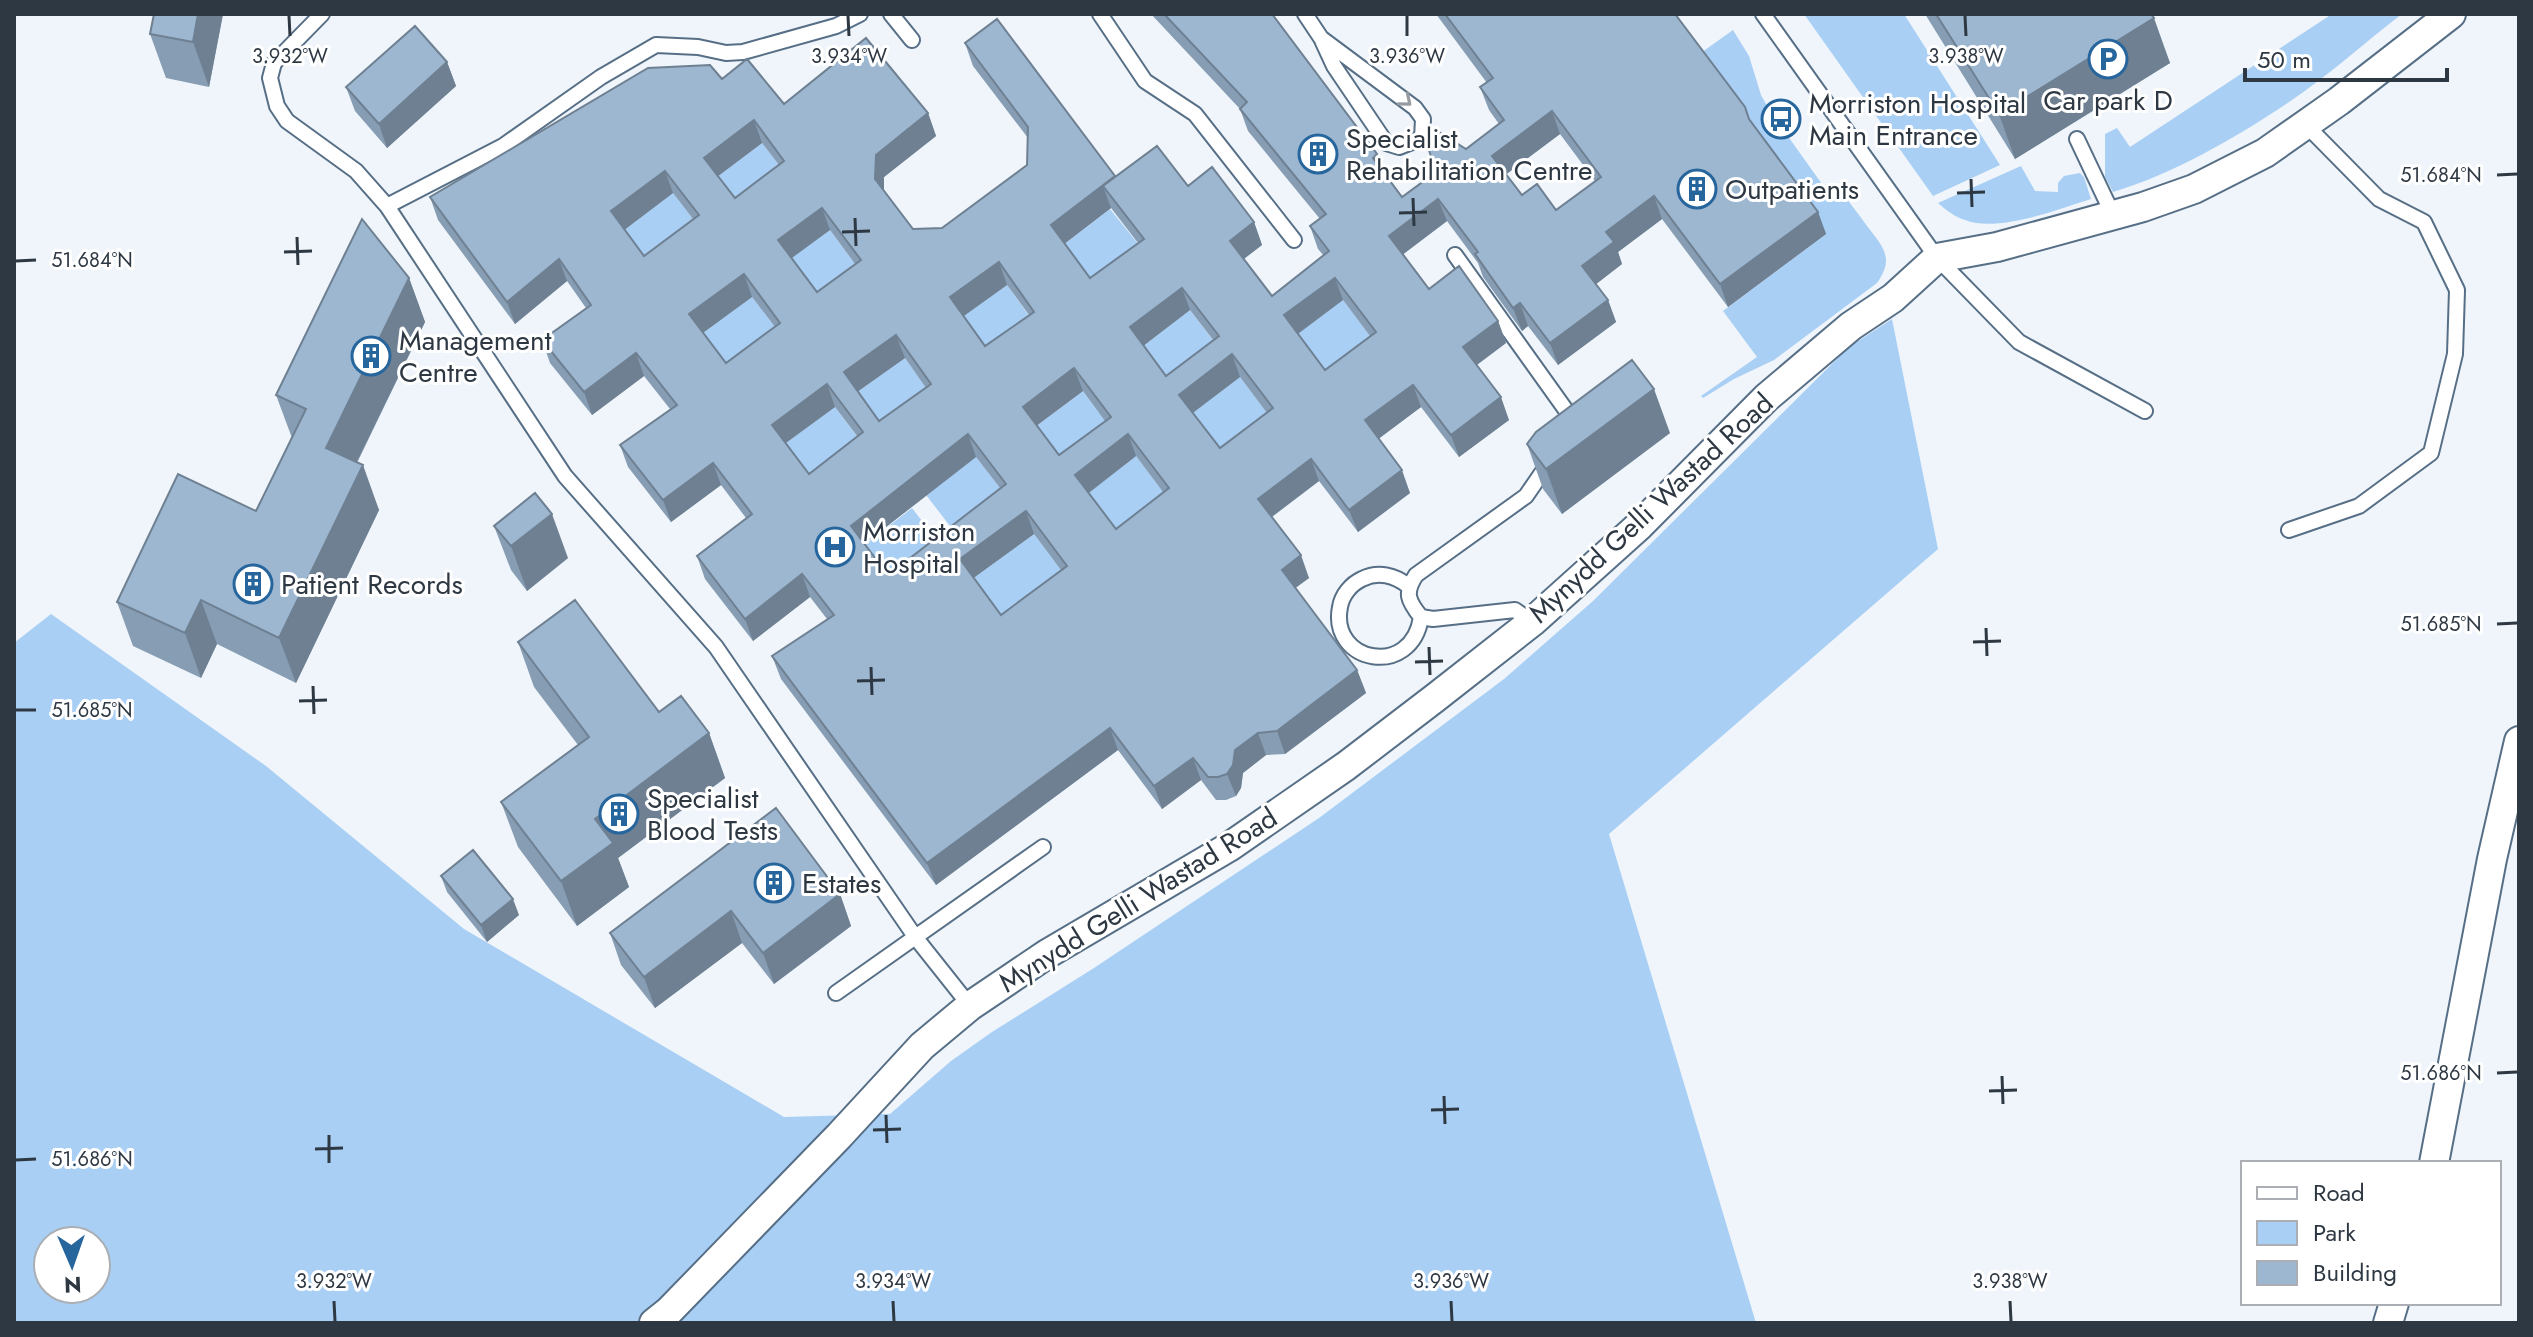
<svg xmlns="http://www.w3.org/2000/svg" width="2533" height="1337" viewBox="0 0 2533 1337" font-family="Jost,sans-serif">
	<rect width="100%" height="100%" fill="#eff5fa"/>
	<path fill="#a9cff5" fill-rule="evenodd" d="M1804,14H1904L2000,165L1933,196Z
		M2332,14H2402C2364,43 2328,76 2289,102C2235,138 2175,173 2113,192L2105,177V134L2117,128L2130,147Z
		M1733,30L1749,56L1761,95L1770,111L1834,201L1843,194C1851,204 1859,215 1867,226C1883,247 1895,258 1877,283L1774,360L1734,379L1703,398L1701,396L1757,357L1723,311L1826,234L1698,55Z
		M762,143L793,183L743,220L713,180Z
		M2021,166L2035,191L2058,192V183L2064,176L2080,173L2084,177L2091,199C2059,209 1998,233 1965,220C1955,217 1946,210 1938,203Z
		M673,193L707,237L652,278L619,234Z
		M1110,209L1152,261L1099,301L1059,248Z
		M830,230L869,283L825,314L786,262Z
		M1007,285L1042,334L993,369L958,320Z
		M752,297L789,345L734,386L697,337Z
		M1343,300L1384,354L1333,393L1292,338Z
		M1190,310L1227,359L1174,398L1138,350Z
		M1892,319L1938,549L1609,834L1756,1323H14V643L51,614L266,766L464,929L784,1117L890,1114L951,1061L992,1032L1094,968L1319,818L1504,679L1593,601L1849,347ZM48,1241H96V1289H48Z
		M905,358L939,406L887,443L853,395Z
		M1240,377L1281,431L1228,471L1187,417Z
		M1083,391L1119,439L1067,478L1031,430Z
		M835,407L871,455L817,496L780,447Z
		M1136,456L1177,510L1124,551L1083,497Z
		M976,457L1014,506L964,544L926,495Z
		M912,508L949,556L896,597L859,549Z
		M1034,534L1075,588L1008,636L968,582Z"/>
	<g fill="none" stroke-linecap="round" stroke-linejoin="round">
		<g stroke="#576f86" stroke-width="18">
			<path id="lane" d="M322,14L274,63L270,78L277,106L287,121L356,171L387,206L565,476L716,647L916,938L970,1006
				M891,14L912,40
				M1100,14L1145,81L1195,114L1294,240
				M1305,14L1321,38L1334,66L1386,143L1399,147L1422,138L1423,119L1415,108L1321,38
				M1763,14L1937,258L2019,342L2145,411
				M2077,139L2113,215
				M387,206L503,146L601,77L656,45L698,47L726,53L743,52L836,26L860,14
				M1455,255L1573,420V424
				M2289,530L2359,506L2431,453L2455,354L2457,290L2424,222L2379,199L2306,125
				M1408,586C1395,575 1378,571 1362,579C1351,584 1342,595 1340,607C1329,663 1412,679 1421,617
				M1532,622L1515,610L1433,619L1421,617C1408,601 1404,593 1416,575L1526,496L1550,461
				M836,993L1043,847"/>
		</g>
		<g stroke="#576f86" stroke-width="32">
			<path id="street" d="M2434,1163L2492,859L2519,741
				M654,1323L669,1311L839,1136L922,1046L970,1006L1047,954L1229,847L1346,766L1435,698L1532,622L1640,525L1766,398L1851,326L1893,298L1937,258L1997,247L2143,207L2194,189L2265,153L2339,101L2451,14
				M2388,1323L2394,1303"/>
		</g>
		<use href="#lane" stroke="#fff" stroke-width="14"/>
		<use href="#street" stroke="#fff" stroke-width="28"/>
	</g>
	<path fill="#879db4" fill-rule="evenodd" d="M154,14H223L209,87L166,78L150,34Z
		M1151,14H1272L1402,197L1499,124L1489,110L1480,87L1487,83L1436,14H1675L1749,119L1818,212L1826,234L1728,307L1662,219L1618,252L1622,264L1596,284L1608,300L1616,322L1558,365L1528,326L1522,331L1483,277L1478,263L1447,221L1403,254L1429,289L1498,321L1506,343L1477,365L1509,420L1459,457L1421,407L1378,439L1410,493L1358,532L1319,481L1272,517L1309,578L1295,588L1357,670L1366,693L1285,754L1266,755L1243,773L1241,788L1236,796L1226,800H1216L1201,780L1162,809L1118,750L936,885L781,679L772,656L827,619L810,597L753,641L705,579L697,556L746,518L721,485L671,522L628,467L620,445L670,409L644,376L592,415L550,363L542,340L586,308L567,281L515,324L438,220L430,197L722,79L784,104L928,113L936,136L884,177V190L913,229L942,228L1027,165L1028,138L973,66L965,43L1115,177L1188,186L1254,222L1262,245L1244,259L1272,296L1324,256L1318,249L1310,226L1320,219L1248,131L1240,109ZM1560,134L1595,181L1556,210L1522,195L1506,174ZM762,143L779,165L735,198L718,176ZM673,193L693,219L644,256L624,230ZM1111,208L1138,243L1090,278L1065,243ZM830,230L855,264L817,292L792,258ZM1007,285L1029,315L985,346L964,316ZM752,297L775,327L726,363L703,333ZM1343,300L1370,336L1325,370L1298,334ZM1190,310L1213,340L1166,376L1144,345ZM905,358L926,388L879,421L858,391ZM1240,377L1267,413L1220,448L1193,413ZM1083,391L1105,421L1059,455L1036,425ZM835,407L857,436L809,474L786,443ZM1136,456L1163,492L1116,529L1089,493ZM976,457L1000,488L888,575L864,544ZM1034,534L1061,570L1001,615L973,578Z
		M1925,14H2151L2170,63L2015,159Z
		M447,62L456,86L387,148L355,111L346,87Z
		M409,278L425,322L357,463L379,510L296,683L217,644L201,678L133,646L117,602L256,511L292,438L276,395Z
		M1670,433L1562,514L1543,489L1527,444Z
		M494,526L568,558L527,591L511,570Z
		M518,642L659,712L709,733L725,778L618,858L629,887L577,926L518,847L501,802L578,745L534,687Z
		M441,876L519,915L487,942L447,892Z
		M840,894L851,926L774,984L742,943L655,1008L621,965L610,933Z"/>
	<path fill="#6e8092" d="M198,14H223L209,87L193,42Z
		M2154,18L2170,63L2015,159L1999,114Z
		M447,62L456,86L387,148L379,124Z
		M1552,111L1560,134L1500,179L1492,156Z
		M928,113L936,136L884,177V201L875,179L876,155Z
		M754,120L762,143L713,180L704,158Z
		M1377,154L1386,177L1373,158Z
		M665,171L673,193L619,234L611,211Z
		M1115,176L1123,199L1103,186L1111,208L1059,248L1051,225Z
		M1654,196L1662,219L1618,252L1622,264L1591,288L1582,266L1606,232Z
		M1438,199L1447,221L1397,259L1389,236Z
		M822,208L830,230L786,262L778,240Z
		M1818,212L1826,234L1728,307L1720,284Z
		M1254,222L1262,245L1238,263L1230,241Z
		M559,259L567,281L515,324L507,302Z
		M999,262L1007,285L958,320L950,297Z
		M744,274L752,297L697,337L689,314Z
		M409,278L425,322L342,492L326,448Z
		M1335,278L1343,300L1292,338L1284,315Z
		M1182,288L1190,310L1138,350L1130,327Z
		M1608,300L1616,322L1558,365L1550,343Z
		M1520,303L1528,326L1522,331L1513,308Z
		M1498,321L1506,343L1471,369L1463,347Z
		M896,335L905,358L853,395L844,372Z
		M636,353L644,376L592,415L584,392Z
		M1232,354L1240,377L1187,417L1179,395Z
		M1074,368L1083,391L1031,430L1023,407Z
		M827,384L835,407L780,447L772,425Z
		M1413,385L1421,407L1373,443L1365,420Z
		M1654,389L1670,433L1562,514L1546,469Z
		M1501,397L1509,420L1459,457L1451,435Z
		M968,434L976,457L859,548L851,526Z
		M1128,434L1136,456L1083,497L1075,475Z
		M1311,459L1319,481L1266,521L1258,499Z
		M713,463L721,485L671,522L663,500Z
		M363,465L379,510L296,683L279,638Z
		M1402,470L1410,493L1358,532L1349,510Z
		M1026,511L1034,534L968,582L960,559Z
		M552,514L568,558L527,591L511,546Z
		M1301,555L1309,578L1290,592L1282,570Z
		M802,574L810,597L753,641L745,619Z
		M201,600L217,644L201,678L185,633Z
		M1357,670L1366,693L1285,754L1277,731Z
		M1110,728L1118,750L936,885L927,863Z
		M709,733L725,778L618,858L629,887L577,926L561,881L595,819Z
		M1258,733L1266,755L1243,773L1241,788L1236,796L1227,774L1235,750Z
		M1193,758L1201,780L1162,809L1154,786Z
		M840,894L851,926L774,984L763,953Z
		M513,899L519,915L487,942L481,925Z
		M731,911L742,943L655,1008L644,977Z"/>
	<path fill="#9db7d1" stroke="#6e8092" stroke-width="2" fill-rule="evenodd" d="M154,14H198L193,42L150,34Z
		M1164,14H1272L1377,154L1373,158L1402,197L1436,172L1426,141L1439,132L1466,149L1504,120L1480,87L1493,78L1445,14H1675L1745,107L1749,119L1818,212L1720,284L1654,196L1606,232L1614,242L1582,266L1608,300L1550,343L1520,303L1513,308L1475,254L1478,252L1438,199L1389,236L1429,289L1459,266L1498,321L1463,347L1501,397L1451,435L1413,385L1365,420L1402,470L1349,510L1311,459L1258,499L1301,555L1282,570L1357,670L1277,731L1258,733L1235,750L1233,765L1227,774L1218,777H1208L1193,758L1154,786L1110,728L927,863L772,656L834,615L802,574L745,619L697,556L752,514L713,463L663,500L620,445L677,405L636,353L584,392L542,340L591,305L559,259L507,302L430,197L648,68L710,65L722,79L747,59L784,104L866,38L928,113L876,155L875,179L913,229L942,228L1027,165L1028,127L965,43L997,19L1115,176L1051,225L1090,278L1144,239L1103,186L1157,146L1188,186L1212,167L1254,222L1230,241L1272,296L1329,251L1310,226L1326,214L1240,109L1247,102ZM1552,111L1601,177L1556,210L1537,184L1522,195L1492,156ZM754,120L784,161L735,198L704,158ZM665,171L699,215L644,256L611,211ZM822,208L861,260L817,292L778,240ZM999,262L1034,312L985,346L950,297ZM744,274L780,323L726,363L689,314ZM1335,278L1376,332L1325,370L1284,315ZM1182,288L1219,336L1166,376L1130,327ZM896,335L931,384L879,421L844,372ZM1232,354L1273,408L1220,448L1179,395ZM1074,368L1111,417L1059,455L1023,407ZM827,384L863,432L809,474L772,425ZM968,434L1006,484L888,575L851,526ZM1128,434L1169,488L1116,529L1075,475ZM1026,511L1067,566L1001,615L960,559Z
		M1936,14H2151L2154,18L1999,114Z
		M415,26L447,62L379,124L346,87Z
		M362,219L409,278L326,448L363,465L279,638L201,600L185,633L117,602L178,474L256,511L306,409L276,395Z
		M1632,360L1654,389L1546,469L1527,444L1536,432Z
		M535,493L552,514L511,546L494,526Z
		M575,600L659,712L681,696L709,733L595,819L613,843L561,881L501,802L589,737L518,642Z
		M776,808L840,894L763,953L731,911L644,977L610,933Z
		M473,850L513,899L481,925L441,876Z"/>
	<defs><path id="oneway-chevron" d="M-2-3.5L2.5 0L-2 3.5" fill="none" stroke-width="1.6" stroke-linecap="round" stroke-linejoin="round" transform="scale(2)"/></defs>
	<use stroke="#969ca1" href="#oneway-chevron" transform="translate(1406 101) rotate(40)"/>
	<path fill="none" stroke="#2e3843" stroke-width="3" d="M289,16L290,36M848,16L849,36M1407,16V36M1965,16L1966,36M2497,175L2517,174M1971,179L1972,207M1957,193L1985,192M1413,198L1414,226M1399,213L1427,212M855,218L856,246M842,232L870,231M297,237L298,265M284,252L312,251M16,261L36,260M2497,624L2517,623M1986,628L1987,656M1973,642L2001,641M1429,647L1430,675M1415,662L1443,661M871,667L872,695M857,681L885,680M313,686L314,714M299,701L327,700M16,710H36M2497,1073L2517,1072M2002,1076L2003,1104M1989,1091L2017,1090M1444,1096L1445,1124M1431,1110L1459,1109M886,1115L887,1143M873,1130L901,1129M329,1135V1163M315,1149L343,1148M16,1160L36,1159M334,1301L335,1321M893,1301L894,1321M1451,1301L1452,1321M2010,1301L2011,1321"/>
	<defs>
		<g id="parking-ring" transform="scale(2)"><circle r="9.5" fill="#fff" stroke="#27669d" stroke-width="1.5"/><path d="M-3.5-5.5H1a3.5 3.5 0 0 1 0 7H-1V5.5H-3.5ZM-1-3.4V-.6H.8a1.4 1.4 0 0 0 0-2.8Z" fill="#27669d"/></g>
		<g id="bus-ring" transform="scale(2)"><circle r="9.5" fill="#fff" stroke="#27669d" stroke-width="1.5"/><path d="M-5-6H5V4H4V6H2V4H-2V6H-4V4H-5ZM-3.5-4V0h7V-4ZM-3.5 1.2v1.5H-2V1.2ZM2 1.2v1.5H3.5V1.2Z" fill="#27669d"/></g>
		<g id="building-ring" transform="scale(2)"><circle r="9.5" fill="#fff" stroke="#27669d" stroke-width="1.5"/><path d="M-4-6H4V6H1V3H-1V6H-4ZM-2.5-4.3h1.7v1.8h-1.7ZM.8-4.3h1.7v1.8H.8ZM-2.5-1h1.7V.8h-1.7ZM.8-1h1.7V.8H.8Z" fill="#27669d"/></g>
		<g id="hospital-ring" transform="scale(2)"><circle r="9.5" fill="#fff" stroke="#27669d" stroke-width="1.5"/><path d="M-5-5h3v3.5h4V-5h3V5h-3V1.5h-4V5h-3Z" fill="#27669d"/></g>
	</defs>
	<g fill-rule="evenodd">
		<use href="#parking-ring" x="2108" y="59"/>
		<use href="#bus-ring" x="1781" y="119"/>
		<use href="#building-ring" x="1318" y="154"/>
		<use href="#building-ring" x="1697" y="189"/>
		<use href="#building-ring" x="371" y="356"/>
		<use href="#hospital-ring" x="835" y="547"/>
		<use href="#building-ring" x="253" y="584"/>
		<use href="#building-ring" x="619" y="814"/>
		<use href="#building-ring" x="774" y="883"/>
	</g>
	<g text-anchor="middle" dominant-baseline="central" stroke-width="6" stroke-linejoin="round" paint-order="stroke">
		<g font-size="28" fill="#2e3843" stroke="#fff" text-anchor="start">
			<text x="2108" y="100" text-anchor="middle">Car park D</text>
			<text x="1809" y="103">Morriston Hospital<tspan x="1809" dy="32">Main Entrance</tspan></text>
			<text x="1346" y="138">Specialist<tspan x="1346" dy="32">Rehabilitation Centre</tspan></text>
			<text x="1725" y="189">Outpatients</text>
			<text x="399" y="340">Management<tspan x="399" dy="32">Centre</tspan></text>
			<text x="863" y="531">Morriston<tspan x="863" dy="32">Hospital</tspan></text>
			<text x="281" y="584">Patient Records</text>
			<text x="647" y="798">Specialist<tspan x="647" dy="32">Blood Tests</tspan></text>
			<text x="802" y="883">Estates</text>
		</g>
		<g font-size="28" fill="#2e3843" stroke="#fff">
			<text transform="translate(1651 508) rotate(-43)">Mynydd Gelli Wastad Road</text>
			<text transform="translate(1138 900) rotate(-32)">Mynydd Gelli Wastad Road</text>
		</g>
	</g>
	<g font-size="20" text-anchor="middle" fill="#2e3843" stroke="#fff" stroke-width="6" stroke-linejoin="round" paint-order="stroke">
		<text x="290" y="63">3.932°W</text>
		<text x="849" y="63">3.934°W</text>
		<text x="1407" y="63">3.936°W</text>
		<text x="1966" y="63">3.938°W</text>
		<text x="2441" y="182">51.684°N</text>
		<text x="92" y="267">51.684°N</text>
		<text x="2441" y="631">51.685°N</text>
		<text x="92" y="717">51.685°N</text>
		<text x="2441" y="1080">51.686°N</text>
		<text x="92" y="1166">51.686°N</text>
		<text x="334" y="1288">3.932°W</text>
		<text x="893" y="1288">3.934°W</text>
		<text x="1451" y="1288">3.936°W</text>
		<text x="2010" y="1288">3.938°W</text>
	</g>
	<rect width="2533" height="1337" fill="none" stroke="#2e3843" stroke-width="32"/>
	<rect x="2241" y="1161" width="260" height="144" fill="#ffffff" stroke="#abafb4" stroke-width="2"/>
	<rect x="2257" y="1187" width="40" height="12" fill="#ffffff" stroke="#abafb4" stroke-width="2"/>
	<text x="2313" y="1201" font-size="24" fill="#2e3843">Road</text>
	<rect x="2257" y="1221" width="40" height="24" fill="#a9cff5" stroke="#abafb4" stroke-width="2"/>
	<text x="2313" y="1241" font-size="24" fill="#2e3843">Park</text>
	<rect x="2257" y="1261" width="40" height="24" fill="#9db7d1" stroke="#abafb4" stroke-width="2"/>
	<text x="2313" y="1281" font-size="24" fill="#2e3843">Building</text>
	<g transform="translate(72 1265) rotate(178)"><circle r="38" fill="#ffffff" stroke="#abafb4" stroke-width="2"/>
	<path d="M0-6L14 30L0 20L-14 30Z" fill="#27669d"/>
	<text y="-12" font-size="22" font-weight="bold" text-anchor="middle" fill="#2e3843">N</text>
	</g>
	<path d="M2245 68v12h202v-12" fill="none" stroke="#2e3843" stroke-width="4"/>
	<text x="2257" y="68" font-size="24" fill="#2e3843" stroke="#ffffff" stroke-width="6" paint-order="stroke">50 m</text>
</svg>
